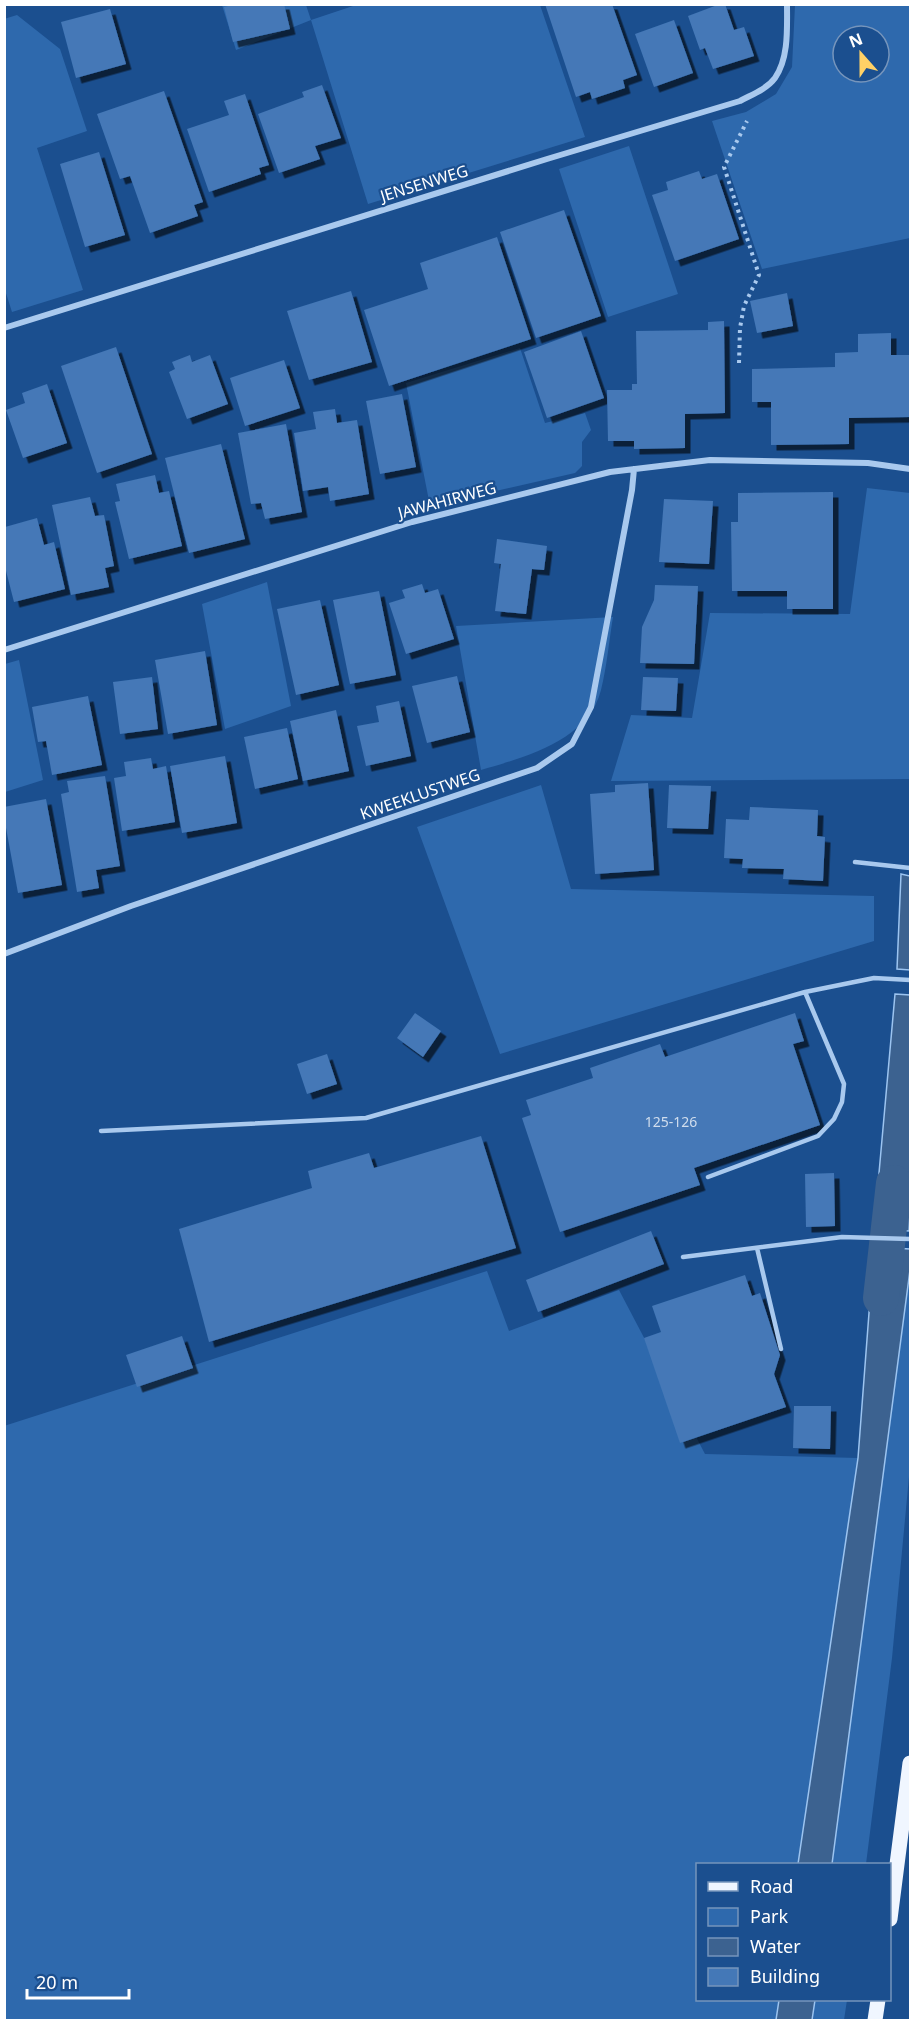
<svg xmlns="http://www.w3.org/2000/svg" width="915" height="2025" viewBox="0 0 915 2025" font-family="'Noto Sans',sans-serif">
	<defs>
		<filter id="shadow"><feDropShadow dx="5.5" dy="5.5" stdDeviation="0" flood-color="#0009"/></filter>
	</defs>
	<rect width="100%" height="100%" fill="#1b4f8f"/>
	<path fill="#2e69ad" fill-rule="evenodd" d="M222,5H306L311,20L356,5H540L585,137L368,204L311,20L236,50Z
		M795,5H910V238L762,269L712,121L746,112L776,94L792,67ZM843,36H879V72H843Z
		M17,15L60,49L87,131L37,148L83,290L12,312L4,287V19Z
		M629,146L678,294L608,317L559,169Z
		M520,348L545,423L585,413L591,430L582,442V466L575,473L430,506L406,383Z
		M867,488L910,493V779L611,781L631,715L692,718L710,613L850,614Z
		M267,582L291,706L225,729L202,604Z
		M613,617C609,641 607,666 601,690C588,741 525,757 481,770L456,626Z
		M19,660L43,780L5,792V664Z
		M541,785L571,889L874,896V941L500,1054L417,827Z
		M910,1270V1466L892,1658L866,1864H832Z
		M487,1271L509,1331L619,1290L705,1454L858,1458L798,1864H698V2000H779L776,2020H5L4,1426Z
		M815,2000H847L844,2020H812Z"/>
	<path fill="#3c6290" stroke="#9cc4f0" stroke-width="1.5" d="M901,874L910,876V970L897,969Z
		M895,994L910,995V1213L909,1231L874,1229Z
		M874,1247L910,1249V1270L832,1864H798L858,1458Z
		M779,2000H815L812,2020H776Z"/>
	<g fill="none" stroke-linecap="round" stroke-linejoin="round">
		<path stroke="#3c6290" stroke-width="36" d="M881,1298L894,1183"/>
	</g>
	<path fill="#4478b7" filter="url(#shadow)" d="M236,4H284L290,29L233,42L224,7Z
		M545,4H612L637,75L623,80L625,88L592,99L590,92L576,97Z
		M720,4H725L734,30L744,27L754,56L713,69L705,48L700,50L688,16Z
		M110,9L126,64L76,78L61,22Z
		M674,20L693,73L654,87L635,34Z
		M322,85L341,138L315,146L320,159L279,173L258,114L304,97L302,92Z
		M164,91L203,202L194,205L198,216L150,233L130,176L120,179L97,114Z
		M245,94L269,165L259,168L261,174L209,192L187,129L229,115L224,101Z
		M99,152L125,235L85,247L60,164Z
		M699,171L702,179L717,174L739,239L675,261L652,195L668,190L666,182Z
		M564,210L601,316L536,338L500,232Z
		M497,237L531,339L389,386L364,310L428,289L420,263Z
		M351,291L372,362L309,380L287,311Z
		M787,293L793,326L757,333L750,301Z
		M724,321L725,413L685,414V448L634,449V441H608L607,390H632V384H637L636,331L708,330V322Z
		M581,331L604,398L547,418L524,352Z
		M891,333V355H910V417L849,418V444L771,445V402H752V369L835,367V353L858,352V334Z
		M116,347L152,454L97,473L61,366Z
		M190,355L192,362L210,355L228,404L187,419L169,372L175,369L172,362Z
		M284,360L300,408L245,426L230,378Z
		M47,384L67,443L23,458L6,410L25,403L22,393Z
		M402,394L416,467L380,474L366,401Z
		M335,409L337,423L357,420L369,494L330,501L328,487L303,491L294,433L316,429L313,412Z
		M286,424L302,512L265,519L261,503L251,504L238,433Z
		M221,444L245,539L189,553L165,458Z
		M155,475L159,493L169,491L182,546L129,559L115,502L120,501L116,484Z
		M833,492V609H787V591H732L731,522H738V493Z
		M90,497L95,516L104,515L114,566L105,568L109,587L71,595L52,505Z
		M664,499L713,501L709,564L659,562Z
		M37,518L44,545L54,542L65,589L14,602L5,567V527Z
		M497,539L547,546L544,570L532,569L526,614L495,611L501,564L494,563Z
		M422,584L425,593L438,589L454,639L406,654L389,603L405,598L402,590Z
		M655,585L698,586L694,664L640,663L642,627L654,600Z
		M379,591L396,675L350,684L333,600Z
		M320,600L339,685L296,695L277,609Z
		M205,651L217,725L168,734L155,660Z
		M457,676L470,732L427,743L412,686Z
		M152,677L158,729L120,734L113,682Z
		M643,677L678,678L676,711L641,710Z
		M88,696L102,765L52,775L46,741L38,742L32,707Z
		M399,701L411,756L366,766L357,726L379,722L376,706Z
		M336,710L349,771L303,781L290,721Z
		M287,728L298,779L255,789L244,737Z
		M225,756L237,823L182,833L170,766Z
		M151,758L153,769L166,766L175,822L122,831L114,778L126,776L124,762Z
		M105,776L120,866L96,870L99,888L77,892L61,794L69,792L67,781Z
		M648,783L654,870L595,874L590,794L615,792V785Z
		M669,785L711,786L708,829L667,828Z
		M46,799L62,885L18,893L4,817V807Z
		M750,807L818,810L817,836L825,837L823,881L783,879L784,869L742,868L743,859L724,858L726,819L749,820Z
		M415,1013L441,1031L423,1057L397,1038Z
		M795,1013L804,1041L793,1044L820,1125L694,1168L700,1185L560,1232L522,1118L531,1115L526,1100L593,1078L590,1068L660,1044L665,1057Z
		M327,1054L337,1084L307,1094L297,1064Z
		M481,1136L516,1248L209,1342L179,1229L312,1188L308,1171L369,1153L374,1168Z
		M834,1173L835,1226L806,1227L805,1174Z
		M651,1231L664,1264L538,1312L526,1280Z
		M745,1275L752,1296L760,1293L780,1355L774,1374L786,1407L680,1443L644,1338L661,1332L652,1306Z
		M182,1336L193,1368L137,1387L126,1355Z
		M794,1406H831L830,1449L793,1448Z"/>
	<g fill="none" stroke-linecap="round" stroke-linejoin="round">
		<path stroke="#a9c9ee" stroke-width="4" stroke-dasharray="3 4.5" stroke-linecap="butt" d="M739,363L740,328L744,306L759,275L724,167L747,121"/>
		<path stroke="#a9c9ee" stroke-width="4.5" d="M855,862L910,868
			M101,1131L366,1118L805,992L874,978L910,980
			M708,1177L818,1136L834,1119L842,1102L844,1084L805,992
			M757,1248L781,1349
			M683,1257L842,1237L910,1239"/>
		<path stroke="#a9c9ee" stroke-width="6" d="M4,328L547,159L740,101C751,95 767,89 775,78C789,58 787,28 787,4
			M4,650L412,522L610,472L710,460L868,463L910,469
			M4,954L131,906L537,768L572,744L591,707L632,490L634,469"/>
		<path stroke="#f0f6ff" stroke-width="15" d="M890,1919L910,1763
			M875,2020L878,2000"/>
	</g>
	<g text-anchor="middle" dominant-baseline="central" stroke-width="4.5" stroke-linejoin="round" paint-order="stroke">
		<g font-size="14" fill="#d0dded">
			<text x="671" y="1121">125-126</text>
		</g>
		<g font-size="16" fill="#fff" stroke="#1b4f8f">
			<text transform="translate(424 183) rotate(-17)">JENSENWEG</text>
			<text transform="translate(447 500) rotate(-15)">JAWAHIRWEG</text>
			<text transform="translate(420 794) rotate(-19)">KWEEKLUSTWEG</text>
		</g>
	</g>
	<rect width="915" height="2025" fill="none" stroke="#ffffff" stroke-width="12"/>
	<rect x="696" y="1863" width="195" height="138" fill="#1b4f8f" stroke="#7695bc" stroke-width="1.5"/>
	<rect x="708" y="1882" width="30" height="9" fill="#f0f6ff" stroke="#7695bc" stroke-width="1.5"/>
	<text x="750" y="1893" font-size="18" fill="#ffffff">Road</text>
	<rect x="708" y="1908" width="30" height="18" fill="#2e69ad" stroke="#7695bc" stroke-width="1.5"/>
	<text x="750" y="1923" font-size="18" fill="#ffffff">Park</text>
	<rect x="708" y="1938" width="30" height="18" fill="#3c6290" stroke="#7695bc" stroke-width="1.5"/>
	<text x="750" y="1953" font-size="18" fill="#ffffff">Water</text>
	<rect x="708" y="1968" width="30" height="18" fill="#4478b7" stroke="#7695bc" stroke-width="1.5"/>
	<text x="750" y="1983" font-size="18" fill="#ffffff">Building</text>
	<g transform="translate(861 54) rotate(339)"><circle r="28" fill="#1b4f8f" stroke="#7695bc" stroke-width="1.5"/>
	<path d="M0-4.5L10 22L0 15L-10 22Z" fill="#ffd166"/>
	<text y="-9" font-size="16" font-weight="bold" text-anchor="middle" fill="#ffffff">N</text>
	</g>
	<path d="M27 1989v9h102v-9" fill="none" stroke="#ffffff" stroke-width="3"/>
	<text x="36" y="1989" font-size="18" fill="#ffffff" stroke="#1b4f8f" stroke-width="4.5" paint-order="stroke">20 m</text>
</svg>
